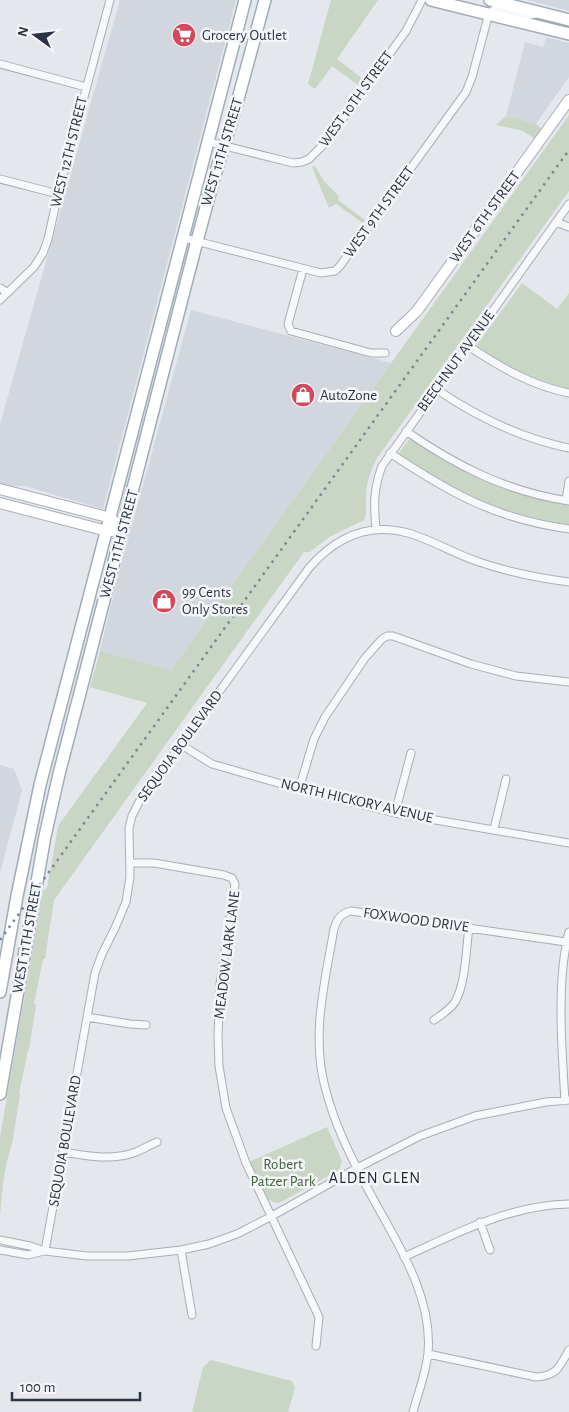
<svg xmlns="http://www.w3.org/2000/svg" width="569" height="1412" viewBox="0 0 569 1412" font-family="'Alegreya Sans',sans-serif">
	<rect width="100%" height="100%" fill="#e4e7ec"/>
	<path fill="#d2d6de" d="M120,0H236L103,509L25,486L0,487V424Z
		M527,0H569V11Z
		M546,37L569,43V77L536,124L506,116L525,42L543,47Z
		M191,310L391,363L171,670L100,651L118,576Z
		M0,765L14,769L22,790L0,873Z"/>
	<path fill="#c9d6c5" d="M331,0H378L337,59L363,79L358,85L332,66L315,89L308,84Z
		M569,115V191L377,458C371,470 366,483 366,496C365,505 368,513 364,520L329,537L310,552H304L54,900L45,959H43L34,1004L36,1005L29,1050H28L19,1094H20L13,1139L7,1161L3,1183L0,1216V1137L43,891L47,887L52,861L58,826L147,703L90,687L100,651L171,670Z
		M506,116L536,124L542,129L535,139L523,131L496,125Z
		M315,166L324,181L339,196L338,200L365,220L363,223L336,204L329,208L312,167Z
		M522,283L557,309L569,293V389C535,380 505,366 476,346Z
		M410,438C458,474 510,495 569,505V525C524,517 481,505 441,482C426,474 412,464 398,454Z
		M327,1127L342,1161L339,1170L279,1203L273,1202L268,1199L249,1162Z
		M211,1360L292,1381L295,1388L288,1412H192L203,1367Z"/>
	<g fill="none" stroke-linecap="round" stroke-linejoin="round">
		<g stroke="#a9aeb7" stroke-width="9">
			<path id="street" d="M0,64L86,87
				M209,142L293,163L302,162L309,159L326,142L406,31L422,0
				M0,179L58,194
				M556,222L569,227
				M184,238L321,273L335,271L340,266L466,92L472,77L489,13L495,9L525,16L536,14
				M303,269L288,324L291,331L371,353H385
				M0,288L7,292
				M0,300L34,267L43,253L48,239L58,194L110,0
				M467,345C498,366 532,386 569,393
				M436,389C477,417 520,438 569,448
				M406,431C456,466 508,492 569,501
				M390,453C450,493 496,519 569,529
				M566,500L569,481
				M376,530C374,505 373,490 382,466L569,204
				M180,744L212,764L299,789L395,813L569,843
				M299,789L314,739L325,717L365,658L382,639L387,636H393L471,664L516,676L569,682
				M395,813L411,753
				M494,829L506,779
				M130,863H154L224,875L232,878L235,884L220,984L218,1036L219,1066L226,1108L246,1163L319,1317L316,1346
				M87,1017L130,1024L146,1025
				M434,1020C441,1015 450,1010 455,1002C466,983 466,949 469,927
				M565,1101C562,1050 556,981 569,932
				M63,1152C86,1156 113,1161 136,1152C143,1149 150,1145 157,1142
				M480,1222L490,1250
				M0,1240L30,1246L45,1251L87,1256H128L181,1250L209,1244L237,1234L272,1216L357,1168L420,1136L475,1116L546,1102L569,1100
				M0,1250L28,1255L44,1251
				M181,1250L192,1315
				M45,1251L95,973L102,954L115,928L126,902L130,877L129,828L132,816L139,802L309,568C335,538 367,522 408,533C432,540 455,554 479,562C508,572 538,578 569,582
				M404,1257C457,1233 510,1205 569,1204
				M428,1354L536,1377C557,1376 560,1366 569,1350
				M413,1412C418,1393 426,1373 428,1353C434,1287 384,1225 357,1168C344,1143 332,1115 325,1087C311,1035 325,981 334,929C337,919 340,914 351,911L566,942"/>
		</g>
		<g stroke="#a9aeb7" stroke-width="12">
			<path id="secondary" d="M396,331L417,311L569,100
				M0,489L111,518L123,531
				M0,503L107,531H123"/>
		</g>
		<g stroke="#a3abb8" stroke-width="14">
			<path id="primary" d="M431,0L569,34
				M490,0L569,20
				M0,992L17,896L40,785L245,0
				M0,1094L45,836L59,774L197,241L214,178L235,110L265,0"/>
		</g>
		<use href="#street" stroke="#f7f8fa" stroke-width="7"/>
		<use href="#secondary" stroke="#fff" stroke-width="10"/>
		<use href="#primary" stroke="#fff" stroke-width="11"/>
		<path stroke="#7d8696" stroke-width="2.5" stroke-dasharray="2.5 5" stroke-linecap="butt" d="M0,940L569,150"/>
	</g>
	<defs>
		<g id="supermarket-disc" transform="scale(1.25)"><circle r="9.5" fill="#d1495b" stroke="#f4f6f9"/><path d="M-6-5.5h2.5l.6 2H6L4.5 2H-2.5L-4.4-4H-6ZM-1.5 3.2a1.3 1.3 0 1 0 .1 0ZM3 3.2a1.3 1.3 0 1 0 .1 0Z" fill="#fff"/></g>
		<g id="shop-disc" transform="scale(1.25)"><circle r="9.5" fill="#d1495b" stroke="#f4f6f9"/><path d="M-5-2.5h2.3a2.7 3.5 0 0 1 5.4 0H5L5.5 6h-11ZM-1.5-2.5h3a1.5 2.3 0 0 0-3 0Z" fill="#fff"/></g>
	</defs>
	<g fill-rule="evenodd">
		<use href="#supermarket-disc" x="184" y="35"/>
		<use href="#shop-disc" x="303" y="395"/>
		<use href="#shop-disc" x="164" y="601"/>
	</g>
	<g text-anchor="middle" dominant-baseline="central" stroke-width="5" stroke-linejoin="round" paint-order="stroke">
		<g font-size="15" fill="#2b3445" stroke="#f4f6f9" text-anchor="start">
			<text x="202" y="35">Grocery Outlet</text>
			<text x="320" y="395">AutoZone</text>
			<text x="182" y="592">99 Cents<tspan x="182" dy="17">Only Stores</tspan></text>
		</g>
		<g font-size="15" fill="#2b3445" stroke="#f4f6f9">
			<text transform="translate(356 99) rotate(-54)">WEST 10TH STREET</text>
			<text transform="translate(69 152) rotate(-76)">WEST 12TH STREET</text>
			<text transform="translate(222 152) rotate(-73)">WEST 11TH STREET</text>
			<text transform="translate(379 212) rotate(-54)">WEST 9TH STREET</text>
			<text transform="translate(485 217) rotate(-54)">WEST 6TH STREET</text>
			<text transform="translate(456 361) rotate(-54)">BEECHNUT AVENUE</text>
			<text transform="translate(119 544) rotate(-75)">WEST 11TH STREET</text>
			<text transform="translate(180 746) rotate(-54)">SEQUOIA BOULEVARD</text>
			<text transform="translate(357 801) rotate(13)">NORTH HICKORY AVENUE</text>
			<text transform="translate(416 920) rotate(8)">FOXWOOD DRIVE</text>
			<text transform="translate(27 938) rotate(-80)">WEST 11TH STREET</text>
			<text transform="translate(227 955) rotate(-83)">MEADOW LARK LANE</text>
			<text transform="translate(65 1141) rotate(-80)">SEQUOIA BOULEVARD</text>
		</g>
		<g font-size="15" fill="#3f6138" stroke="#f4f6f9">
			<text x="283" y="1164">Robert<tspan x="283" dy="17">Patzer Park</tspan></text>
		</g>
		<g font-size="16" letter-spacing="1" fill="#1d2536" stroke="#f4f6f9">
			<text x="375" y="1178">ALDEN GLEN</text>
		</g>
	</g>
	<g transform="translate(35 35) rotate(285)" stroke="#f4f6f9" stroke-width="4" paint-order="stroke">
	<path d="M0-4L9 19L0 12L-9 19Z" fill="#2b3445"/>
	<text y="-8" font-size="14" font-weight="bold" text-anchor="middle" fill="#2b3445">N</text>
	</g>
	<path d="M12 1392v8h128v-8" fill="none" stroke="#2b3445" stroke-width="2.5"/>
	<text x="20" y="1392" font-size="15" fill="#2b3445" stroke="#f4f6f9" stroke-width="4" paint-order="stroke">100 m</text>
</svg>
